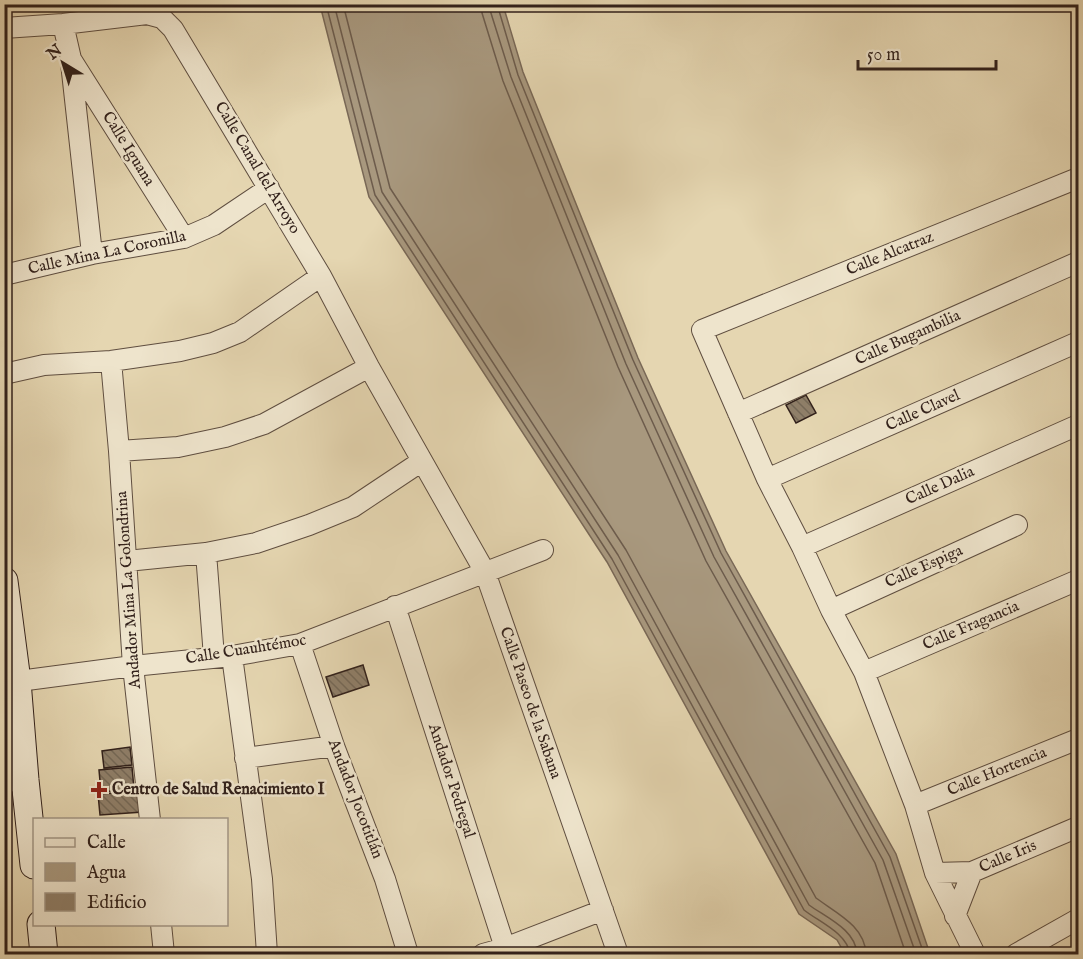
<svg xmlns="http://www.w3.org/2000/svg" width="1083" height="959" viewBox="0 0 1083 959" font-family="'IM FELL English',serif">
	<defs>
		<pattern id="building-back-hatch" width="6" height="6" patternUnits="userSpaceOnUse" patternTransform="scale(1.5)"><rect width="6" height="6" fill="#8f7f69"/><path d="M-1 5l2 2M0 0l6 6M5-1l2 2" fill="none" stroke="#756856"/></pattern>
	</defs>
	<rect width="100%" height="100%" fill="#e5d6b1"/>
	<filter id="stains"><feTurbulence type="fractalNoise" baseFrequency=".00333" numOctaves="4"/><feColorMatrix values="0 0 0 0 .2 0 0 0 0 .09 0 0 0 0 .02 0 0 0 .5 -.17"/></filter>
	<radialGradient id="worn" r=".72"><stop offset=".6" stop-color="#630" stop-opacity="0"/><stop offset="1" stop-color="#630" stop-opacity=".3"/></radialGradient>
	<path fill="#a8987e" stroke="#796856" stroke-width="1.5" d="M320,5H503L523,72L638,358L726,551L896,854L930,954H845L837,940L799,914L607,562L369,197Z"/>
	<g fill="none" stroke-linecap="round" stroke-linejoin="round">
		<path stroke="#6d5c4c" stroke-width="1.5" d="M326,4L375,195L612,559L804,910C819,922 847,933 850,954
			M334,4L382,192L618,555L809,905C827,918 856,930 857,954
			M343,4L390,188L626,550L816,898C836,913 865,926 866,954
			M481,4L482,13L503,81L618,367L706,561L875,863L906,954
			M490,4V10L511,77L626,364L714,557L883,860L916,954
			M497,4L518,75L633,360L721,553L890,857L924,954"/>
	</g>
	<path fill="url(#building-back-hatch)" stroke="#32211b" stroke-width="1.5" d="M806,395L816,413L796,423L786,405Z
		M363,665L369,685L333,697L326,677Z
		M130,747L132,765L104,768L102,751Z
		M132,767L134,789L101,792L99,770Z
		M142,791L143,812L100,815L98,794Z"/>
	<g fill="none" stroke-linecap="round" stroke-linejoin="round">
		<g stroke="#5f4e40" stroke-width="22">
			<path id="street" d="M63,24L71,59L184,238
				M4,28L63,24L147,14L162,18L173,29L321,276L369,367L485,572L618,954
				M71,63L92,254
				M4,275L92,254L184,238L214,225L269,188
				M111,361L119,451L133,666L150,820
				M4,374L44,365L111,361L180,351L213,343L240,332L321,276
				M738,413L1078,262
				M119,451L178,447L225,437L264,424L369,367
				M767,479L1078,342
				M802,547L1078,425
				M206,553L214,657
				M127,561L206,553L256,543L309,525L353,507L422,461
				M395,606L507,954
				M831,610L1017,525
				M300,644L334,746L385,879L408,954
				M232,656L262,879L267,954
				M864,672L1078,580
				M4,683L133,666L232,656L300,644L543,550
				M245,758L334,746
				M4,782L25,780
				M915,805L1078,739
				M935,873L972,872L1078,827
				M955,916L972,872
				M161,924L164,954
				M483,954L505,948L603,910
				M975,954L935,873L915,805L864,672L831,610L802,547L767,479L702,330L1078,178
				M1016,954L1078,919"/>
		</g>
		<g stroke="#32211b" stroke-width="29">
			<path id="secondary" d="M4,581L17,681L25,780L34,865
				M41,924L44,954"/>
		</g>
		<use href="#street" stroke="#eee4cc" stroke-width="20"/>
		<use href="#secondary" stroke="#eee4cc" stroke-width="27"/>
	</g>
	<path fill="#8f2418" stroke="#eee4cc" stroke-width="2" d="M96 781h6v6h6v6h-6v6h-6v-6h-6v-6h6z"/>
	<g text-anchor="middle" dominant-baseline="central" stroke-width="5" stroke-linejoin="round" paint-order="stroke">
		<g font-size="16" fill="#32211b" stroke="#eee4cc">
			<text transform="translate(128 149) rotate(58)">Calle Iguana</text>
			<text transform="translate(257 168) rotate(59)">Calle Canal del Arroyo</text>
			<text transform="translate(107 253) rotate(-12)">Calle Mina La Coronilla</text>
			<text transform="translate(890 254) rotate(-22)">Calle Alcatraz</text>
			<text transform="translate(908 338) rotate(-24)">Calle Bugambilia</text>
			<text transform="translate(923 411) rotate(-24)">Calle Clavel</text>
			<text transform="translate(940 486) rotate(-24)">Calle Dalia</text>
			<text transform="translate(924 567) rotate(-24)">Calle Espiga</text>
			<text transform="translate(129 590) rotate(-94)">Andador Mina La Golondrina</text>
			<text transform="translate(971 626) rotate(-23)">Calle Fragancia</text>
			<text transform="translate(246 650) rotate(-9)">Calle Cuauhtémoc</text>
			<text transform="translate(530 703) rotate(71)">Calle Paseo de la Sabana</text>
			<text transform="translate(997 772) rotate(-22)">Calle Hortencia</text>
			<text transform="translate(451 781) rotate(72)">Andador Pedregal</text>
			<text transform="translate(355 799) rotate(69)">Andador Jocotitlán</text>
			<text transform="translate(1008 857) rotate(-23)">Calle Iris</text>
		</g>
		<g font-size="16" font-weight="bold" fill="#32211b" stroke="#eee4cc" text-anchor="start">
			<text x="112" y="790">Centro de Salud Renacimiento I</text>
		</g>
	</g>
	<rect width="1083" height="959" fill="none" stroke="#e5d6b1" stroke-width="24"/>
	<rect x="6" y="6" width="1071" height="947" fill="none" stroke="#32211b" stroke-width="3"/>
	<rect x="12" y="12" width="1059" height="935" fill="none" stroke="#32211b" stroke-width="1.5"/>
	<rect x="33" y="818" width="195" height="108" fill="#eee4cc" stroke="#a39685" stroke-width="1.5"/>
	<rect x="45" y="838" width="30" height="9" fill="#eee4cc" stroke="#a39685" stroke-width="1.5"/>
	<text x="87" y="848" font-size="18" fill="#32211b">Calle</text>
	<rect x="45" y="863" width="30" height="18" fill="#a8987e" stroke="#a39685" stroke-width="1.5"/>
	<text x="87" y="878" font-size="18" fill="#32211b">Agua</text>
	<rect x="45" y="893" width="30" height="18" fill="#8f7f69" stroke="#a39685" stroke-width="1.5"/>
	<text x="87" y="908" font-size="18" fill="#32211b">Edificio</text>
	<g transform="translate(63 63) rotate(322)" stroke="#eee4cc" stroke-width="4.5" paint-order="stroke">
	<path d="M0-4.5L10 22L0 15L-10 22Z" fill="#32211b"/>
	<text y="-9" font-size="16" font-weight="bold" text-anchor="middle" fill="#32211b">N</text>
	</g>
	<path d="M858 60v9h138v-9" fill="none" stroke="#32211b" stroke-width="3"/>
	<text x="867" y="60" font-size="18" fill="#32211b" stroke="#eee4cc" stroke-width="4.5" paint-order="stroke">50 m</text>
	<rect width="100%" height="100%" filter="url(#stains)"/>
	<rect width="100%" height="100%" fill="url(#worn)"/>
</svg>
